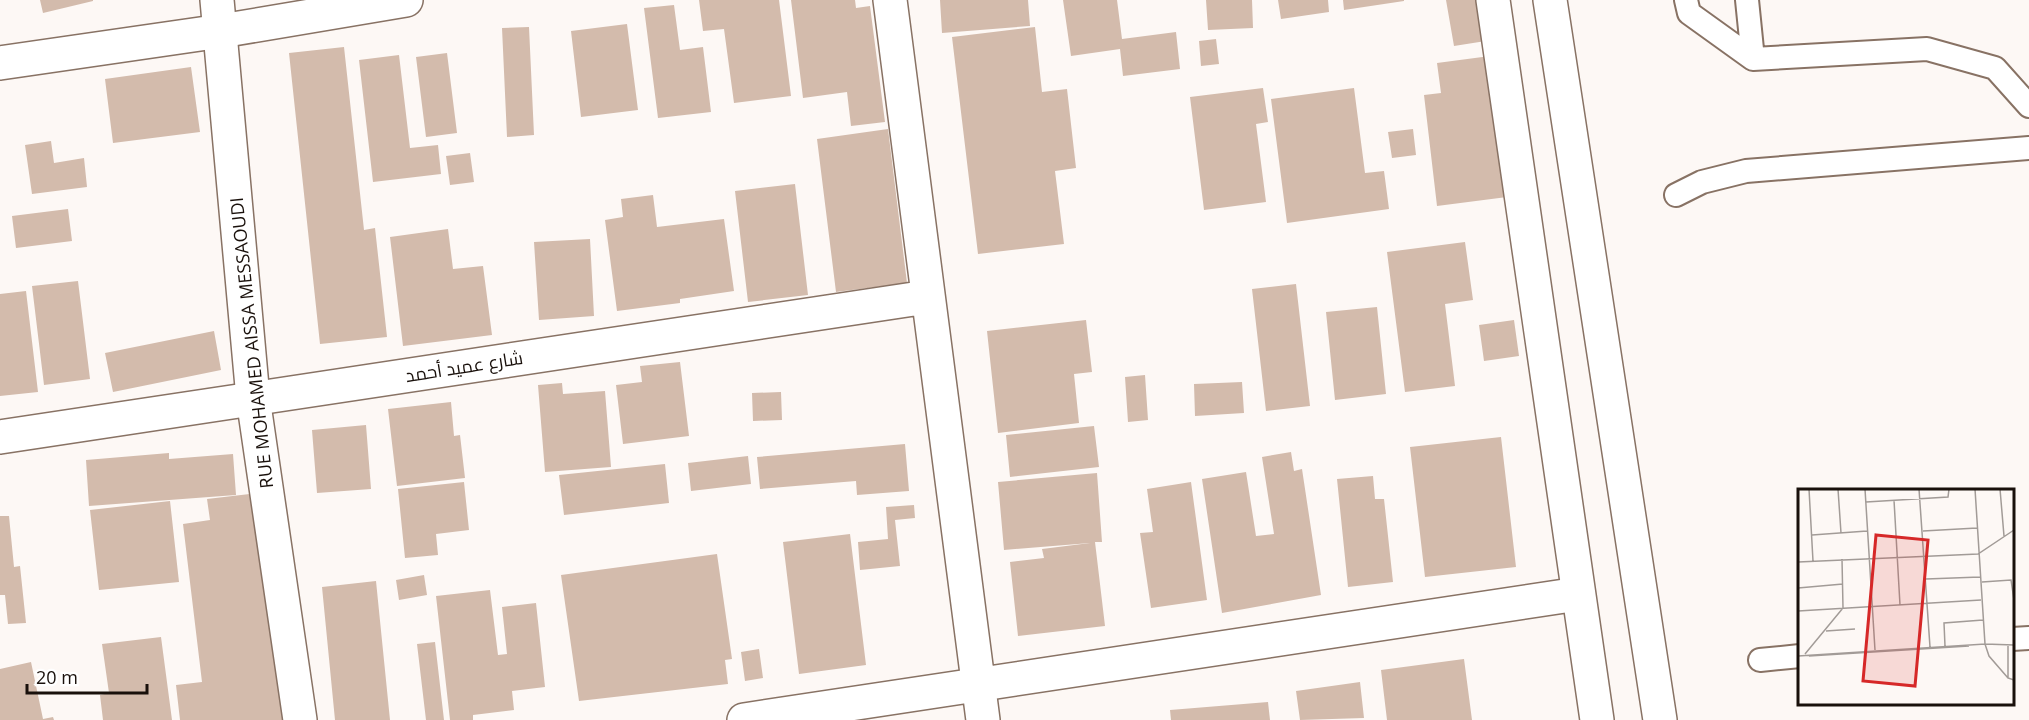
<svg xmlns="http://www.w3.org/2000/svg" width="2029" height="720" viewBox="0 0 2029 720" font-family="'Open Sans',Cairo,sans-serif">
	<rect width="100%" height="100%" fill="#fdf8f5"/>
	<path fill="#d3bbac" d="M40,0H93V1L43,13Z
		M699,0H779L791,96L734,103L724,29L703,31Z
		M791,0H855L856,8L870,6L885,122L851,126L847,92L803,98Z
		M940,0H1028L1030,26L942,33Z
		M1063,0H1117L1122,39L1176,32L1180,69L1123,76L1120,49L1071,56Z
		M1206,0H1252L1253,28L1208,30Z
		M1278,0H1328L1329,12L1281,19Z
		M1343,0H1404V1L1344,10Z
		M1446,0H1486L1492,40L1454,46Z
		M674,5L680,50L703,47L711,112L658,118L644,8Z
		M627,24L638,110L581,117L571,31Z
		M529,27L534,135L507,137L502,28Z
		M1035,27L1042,92L1067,89L1076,168L1055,171L1064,244L978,254L952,37Z
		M1216,39L1219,64L1201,66L1199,41Z
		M344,47L364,230L375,228L387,337L320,344L289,53Z
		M447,53L457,133L426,137L416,57Z
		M399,55L410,148L438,145L441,174L373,182L359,60Z
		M1490,56L1507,197L1437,206L1424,95L1441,93L1437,63Z
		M191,67L200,132L113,143L105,79Z
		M1263,88L1268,122L1256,124L1266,202L1204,210L1190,97Z
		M1354,88L1365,173L1384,171L1389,209L1287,223L1271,99Z
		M888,129L907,283L836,292L817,139Z
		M1413,129L1416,155L1392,158L1388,132Z
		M51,141L54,163L84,158L87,187L32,194L25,145Z
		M470,153L474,182L450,185L446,156Z
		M795,184L808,295L748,302L735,191Z
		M653,195L657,227L724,219L734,291L680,299V303L617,311L605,220L623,217L621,199Z
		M68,209L72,241L16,248L12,216Z
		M448,229L453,269L483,266L492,335L403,346L390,237Z
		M590,239L594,316L539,320L534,242Z
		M1465,242L1473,300L1445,304L1455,386L1405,392L1387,252Z
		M78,281L90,379L44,385L32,286Z
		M1296,284L1310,406L1266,411L1252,289Z
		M26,291L38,392L0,396V294Z
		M1377,307L1386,394L1335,400L1326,312Z
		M1086,320L1092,372L1074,374L1079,423L998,433L987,331Z
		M1514,320L1519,356L1484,361L1479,325Z
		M214,331L221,370L113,392L105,353Z
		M680,362L689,436L623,444L616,385L642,382L640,366Z
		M1145,375L1148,420L1128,422L1125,377Z
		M1242,382L1244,413L1195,416L1194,384Z
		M562,383L563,394L605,391L611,467L545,472L538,385Z
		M781,392L782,420L753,421L752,393Z
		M451,402L454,436L460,435L465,478L397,486L388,409Z
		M366,425L371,489L317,493L312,430Z
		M1094,426L1099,467L1010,477L1006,435Z
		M1501,437L1516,567L1425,577L1410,447Z
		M905,444L909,491L857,495L856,481L760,489L757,457Z
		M1291,452L1294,471L1302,469L1321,595L1222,613L1202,479L1246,472L1256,536L1274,534L1262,457Z
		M169,453V459L233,454L236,495L89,506L86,460Z
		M748,456L751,484L691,491L688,463Z
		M665,464L669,503L564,515L559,475Z
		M1097,473L1102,542H1095L1105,626L1018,636L1010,562L1044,558L1042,549L1090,543L1004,550L998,482Z
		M1373,476L1375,499H1384L1393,582L1348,587L1337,479Z
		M464,482L469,530L436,534L438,555L405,558L398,489Z
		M1191,482L1207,600L1151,608L1140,533L1153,532L1147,489Z
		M259,493L286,720H180L176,685L202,682L183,524L210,520L207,499Z
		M170,501L179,582L99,590L90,510Z
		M914,505L915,518L895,520L900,566L860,570L858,542L888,539L886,507Z
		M0,516H9L14,567L20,566L26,623L8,624L5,595H0Z
		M850,534L866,665L799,674L783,542Z
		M717,554L732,659L725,660L728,684L579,701L561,575Z
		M424,575L427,595L399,600L396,580Z
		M376,581L390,720H335L322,587Z
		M490,590L498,655L507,654L502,607L536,603L545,687L512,691L514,710L473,715V720H450L436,596Z
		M161,637L172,720H103L100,695L109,693L102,644Z
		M435,642L444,720H426L417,644Z
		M759,649L763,678L745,681L741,652Z
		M1464,659L1472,720H1387L1381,670Z
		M31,662L43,719L53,717L54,720H0V669Z
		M1360,682L1364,718L1300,720L1296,691Z
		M1268,702L1270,720H1171L1170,710Z"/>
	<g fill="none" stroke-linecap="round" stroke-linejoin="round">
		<g stroke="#887264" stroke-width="26">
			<path id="lane" d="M1686,0L1689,13L1753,59L1927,49L1995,68L2029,106
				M1747,0L1753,59
				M1676,195L1702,182L1746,171L2029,148
				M2012,639L2029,638
				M1760,660L1800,656"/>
		</g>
		<g stroke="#887264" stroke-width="36">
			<path id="street" d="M890,0L983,720
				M0,63L221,31L406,0
				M0,437L927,297
				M744,720L1578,594"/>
		</g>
		<g stroke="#887264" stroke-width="36">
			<path id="secondary" d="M217,0L253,398L300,720
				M1493,0L1597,720
				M1550,0L1660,720"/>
		</g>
		<use href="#lane" stroke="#fff" stroke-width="22"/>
		<use href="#street" stroke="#fff" stroke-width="33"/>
		<use href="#secondary" stroke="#fff" stroke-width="33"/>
	</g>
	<g text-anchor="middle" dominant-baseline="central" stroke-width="6" stroke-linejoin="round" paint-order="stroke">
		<g font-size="18" fill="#19100b" stroke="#fff">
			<text transform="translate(251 343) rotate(-96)">RUE MOHAMED AISSA MESSAOUDI</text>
			<text transform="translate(464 366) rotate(-9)">شارع عميد أحمد</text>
		</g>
	</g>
	<g transform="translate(1798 489)">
		<rect width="216" height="216" fill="#fdf8f5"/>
		<path fill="none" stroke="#a29b97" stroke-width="1.5" d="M11,0L15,72M40,0L43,44M67,0L77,161M121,0L132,158M177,0L187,155L216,156M202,0L206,47M96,11L102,116M68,13L150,8L151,0M125,42L179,39M14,46L69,42M0,73L180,65L216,41M128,90L182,88M184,93L213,91L216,111M0,99L45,95M0,122L183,111M28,142L57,140M147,157L146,134L185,131M210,157V189L216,191M7,165L45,119L44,70M0,167L187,155L191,167L210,189M11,167L171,157"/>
		<path fill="#d62828" fill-opacity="0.15" stroke="#d62828" stroke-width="3" d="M78,46L130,51L117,197L65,192Z"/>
		<rect width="216" height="216" fill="none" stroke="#19100b" stroke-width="3"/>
	</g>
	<path d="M27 684v9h120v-9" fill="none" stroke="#19100b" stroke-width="3"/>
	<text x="36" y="684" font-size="18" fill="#19100b" stroke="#ffffff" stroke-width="4.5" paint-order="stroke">20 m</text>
</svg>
